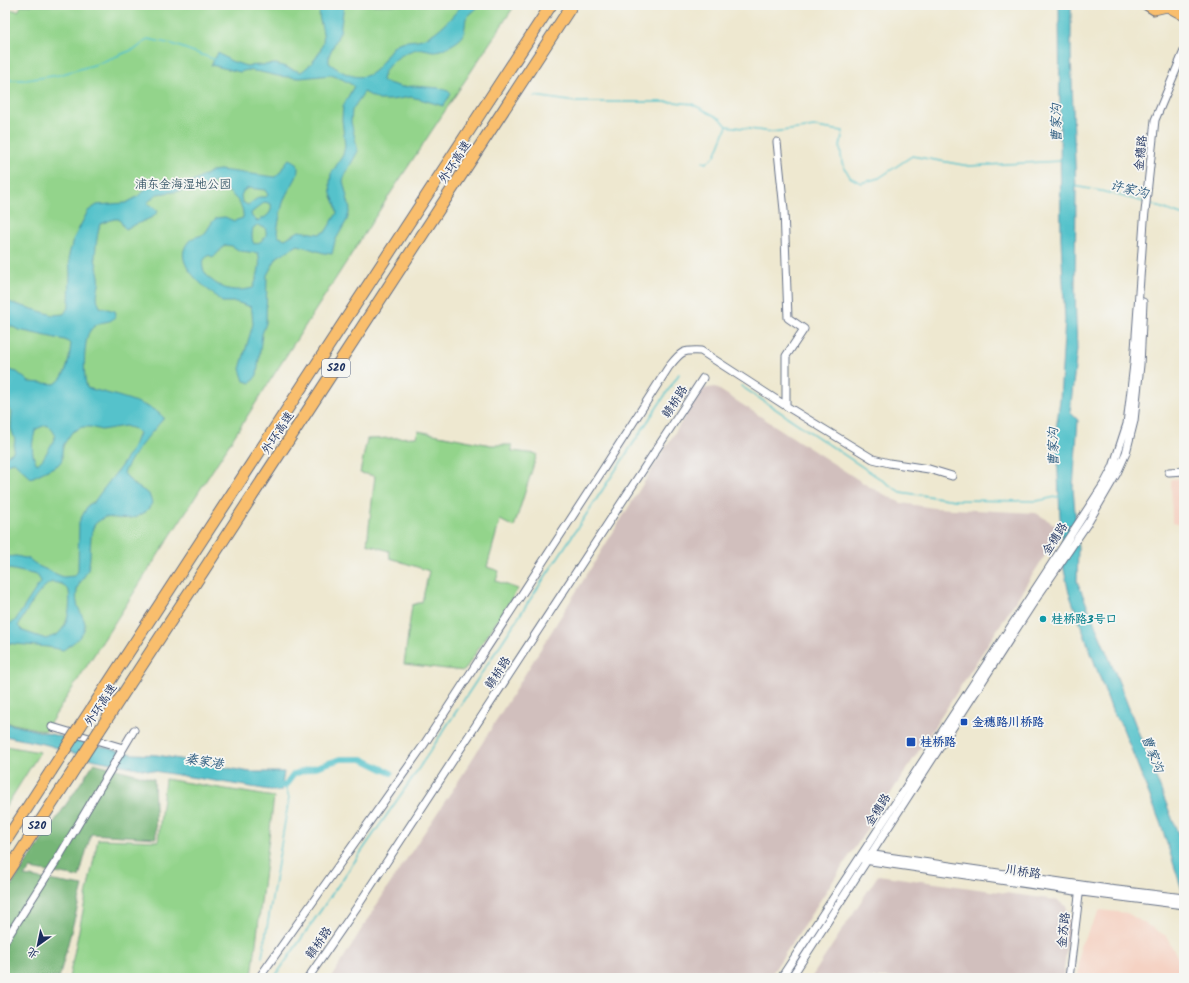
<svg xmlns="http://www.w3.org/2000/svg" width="1189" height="983" viewBox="0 0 1189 983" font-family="Kalam,'LXGW WenKai TC',sans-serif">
	<rect width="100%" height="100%" fill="#f6f6f2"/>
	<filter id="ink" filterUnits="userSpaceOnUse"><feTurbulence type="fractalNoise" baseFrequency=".025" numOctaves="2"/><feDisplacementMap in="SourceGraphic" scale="8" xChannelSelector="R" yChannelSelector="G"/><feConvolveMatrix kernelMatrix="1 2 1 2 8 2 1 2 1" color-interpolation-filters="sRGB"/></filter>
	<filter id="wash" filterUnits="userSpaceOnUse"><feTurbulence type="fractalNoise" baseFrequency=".012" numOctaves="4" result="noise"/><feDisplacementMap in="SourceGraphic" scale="16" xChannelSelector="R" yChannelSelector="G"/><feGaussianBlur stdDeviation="0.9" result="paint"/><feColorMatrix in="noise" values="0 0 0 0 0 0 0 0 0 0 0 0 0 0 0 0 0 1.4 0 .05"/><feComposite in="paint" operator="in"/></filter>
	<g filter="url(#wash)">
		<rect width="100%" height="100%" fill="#eee8d0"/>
		<path fill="#f5d2c3" d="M1184,478V526L1172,523L1171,479Z
			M1100,910L1127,913L1166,936L1184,969V978H1078L1080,946Z"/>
		<path fill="#d1bfbd" d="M715,387L868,486L901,503L934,508L1036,513L1062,529L924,743L769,978H331L386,890L463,774L702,389Z
			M878,875L1056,900L1066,906L1070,918L1063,978H811Z"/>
		<path fill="#93d48b" stroke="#578274" d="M22,5H515L390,194L45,731L5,722V8L18,11Z
			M418,431L491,445H512V451L537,454L514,527L500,520L487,567L499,571L496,581L518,589L464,671L404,664L412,605L422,602L429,571L390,558L389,551L367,544L375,476L360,473L367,439L416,437Z
			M5,746L40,752L5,808Z
			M165,779L274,797L252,976L250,978H69L98,839L158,841Z"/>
		<path fill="#76b677" stroke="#48726a" d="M94,763L154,779L156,838L91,834L79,877L30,869L24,876L83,886L59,978H5V895Z"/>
		<path fill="#54c2cb" stroke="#387894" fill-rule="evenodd" d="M321,5H344L340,32L329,55V63C346,76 365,85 380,65C385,59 389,50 395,45C403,39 416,42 425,38C438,33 454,15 462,5H478L477,8L466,18C465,23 465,32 463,36C458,43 440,52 433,51C427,50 423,48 417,49C403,52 383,65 382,81L401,87L414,86L439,88L448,91L451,94L443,106L420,99L411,97L391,100H379L364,92L352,110L351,122L358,151L346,173L343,181L350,209L347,220L335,241L332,254L324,253L298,245L277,257L267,275L266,323L262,334L257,375L251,383L244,381L240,369L253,324L252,312L251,307L236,302H222C208,288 169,264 189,241C193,236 201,237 205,233C208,230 211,222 216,218L225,217L234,221L243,218C245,201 228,192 216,182L196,189L157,194L147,203L158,211L153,217L125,229L119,219H114L100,224C98,230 95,251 95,258C96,264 98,270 99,276C101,290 93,293 100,307L115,311L116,314C112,324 106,320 98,324C93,326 88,332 87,338C84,350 83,377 87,388C106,393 152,403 164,418C149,436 133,452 124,473L133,484L149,494L152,503C142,522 124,519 105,517C102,519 98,521 95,524C88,533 92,558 88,569C86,576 77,584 77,591C75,605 79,608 84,620C89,633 72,644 63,650L48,647L5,643V626L15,621L41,581L37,575L5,568V557L16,556L29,559L38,566L63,577L75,576L78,571L79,522L88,505L94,502C109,480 131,458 139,433L135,429L125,426L101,430L91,427H82L72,432L64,444L62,450V460L58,465L31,478L14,462L5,464V457L13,452L15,440L11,428L12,412L5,404V369L17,372L29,382L55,384C68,376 69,358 71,344L65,340L19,330L5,323V301L53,315L64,314L69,306L70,273L69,255L73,240L88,211L97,205L126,203L137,197L148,187L155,185H170L193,182L212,171L220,170L275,177C282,172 282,166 289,159L297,163C301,176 292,183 286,195C281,206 279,220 277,232L279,237L285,239L299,231L319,234L326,231L337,213L335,203L331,194L330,183L331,174L343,155L345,146L342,119L343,106L354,86L342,79L331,75L300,78L278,76L261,72L247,70L240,72L211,65L218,53L231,61L246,66L276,64L301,72C313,64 326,48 323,33C321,20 317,19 321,5ZM249,188L265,190L268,195L266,197H259L248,205L242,202L241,196L243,191ZM265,202L271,204C273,214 265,218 257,221L252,217L251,213ZM257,225L265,228C269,236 263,242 254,244C251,239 252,233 253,228ZM225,245L232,246L240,251L258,253C262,263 257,279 253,288C245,290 236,291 228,289C215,286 191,267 209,255L213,258ZM46,425C60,433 54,440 47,452C44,457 43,460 37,464C30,454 32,440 36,429ZM52,582L62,584L69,591C71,605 69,624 58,634C55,636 50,637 46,639L23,631L18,626C26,613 38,588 52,582Z
			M1059,5H1071V55L1076,191L1075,293L1077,349L1070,412L1078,420L1073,488L1078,549L1077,581L1116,675L1184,849V896L1160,822L1122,726L1113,713L1069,593L1063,565L1062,529L1060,517L1056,430L1060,400L1065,320L1061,239Z
			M5,723L133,754L157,755L250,772H284L281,791L270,790L148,770L96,760L48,745L5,736Z"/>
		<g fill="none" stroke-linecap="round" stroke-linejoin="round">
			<path stroke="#54c2cb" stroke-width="1.5" d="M5,80H26L59,75L97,64L137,48L148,39L172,44L216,60
				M535,96L576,102H674L692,104L721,119L727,126
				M703,162L706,163L715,156L727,126L772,132L815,127L843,131L840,147L842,163L850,177L861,183L879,178L912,156L969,166L1062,161
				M1074,186L1101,191L1144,202
				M1148,203L1184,216
				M741,386L900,492L955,500L1037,501L1060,496
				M262,957L289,798L285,786
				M274,978L411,780L679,374"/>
			<path stroke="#54c2cb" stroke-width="6" d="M275,785L285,786L294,774L341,759H362L391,773"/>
		</g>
	</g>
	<g filter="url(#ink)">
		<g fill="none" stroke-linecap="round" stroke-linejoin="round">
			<g stroke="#657086" stroke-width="9">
				<path id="minor" d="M777,142L784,210L788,318L804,329L786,356V406
					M1169,472L1184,471
					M52,727L123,748
					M867,854L1109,889L1184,898
					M864,860L1082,892L1184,905
					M5,941L60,855L134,730
					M259,978L423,746L602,471L668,368C681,352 681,350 701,351L786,406L873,459L889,463L929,469L952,476
					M308,978L359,904L703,378
					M781,978L1104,484L1113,467L1127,424L1134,364L1144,221L1155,120L1184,51
					M791,978L1031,606L1089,521L1117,473L1126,453L1134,421L1140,365L1143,302
					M1069,978L1080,887"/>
			</g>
			<g stroke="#657086" stroke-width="11">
				<path id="major" d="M1146,5L1154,10L1167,7
					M1164,5L1184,16"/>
			</g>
			<g stroke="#657086" stroke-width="13">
				<path id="highway" d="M81,725L551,5
					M99,731L572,5
					M5,842L51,771
					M5,876L70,776"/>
			</g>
			<use href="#minor" stroke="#fff" stroke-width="7"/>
			<use href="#major" stroke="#f9be6d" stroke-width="9"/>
			<use href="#highway" stroke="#f9be6d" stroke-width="11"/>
			<g stroke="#657086" stroke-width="13" stroke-linecap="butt">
				<path id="highway-bridge" d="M51,771L81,725
					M70,776L99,731"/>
			</g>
			<use href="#highway-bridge" stroke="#f9be6d" stroke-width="11"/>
		</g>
	</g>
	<circle fill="#0f9aa8" stroke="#f6f6f2" stroke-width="1.5" cx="1043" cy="619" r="4"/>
	<g fill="#1a4fb4" stroke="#f6f6f2" stroke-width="1.5">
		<rect x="960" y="718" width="8" height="8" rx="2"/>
		<rect x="906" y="737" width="10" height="10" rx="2"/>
	</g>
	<g text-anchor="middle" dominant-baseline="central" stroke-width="3.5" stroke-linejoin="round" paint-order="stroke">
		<g fill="#f6f6f2" stroke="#5d6b8a" stroke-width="1">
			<rect x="322" y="359" width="28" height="18" rx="3"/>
			<rect x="23" y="817" width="28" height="18" rx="3"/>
		</g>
		<g font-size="11" font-weight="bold" fill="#1b2f5e">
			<text x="336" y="368">S20</text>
			<text x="37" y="826">S20</text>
		</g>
		<g font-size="12" fill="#1b2f5e" stroke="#f6f6f2">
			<text transform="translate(1141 153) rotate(-84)">金穗路</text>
			<text transform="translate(455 162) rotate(-57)">外环高速</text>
			<text transform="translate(675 402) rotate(-57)">赣桥路</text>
			<text transform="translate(278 433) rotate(-57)">外环高速</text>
			<text transform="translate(1055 539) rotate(-57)">金穗路</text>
			<text transform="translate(498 673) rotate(-57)">赣桥路</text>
			<text transform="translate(101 705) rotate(-57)">外环高速</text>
			<text transform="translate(878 810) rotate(-57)">金穗路</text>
			<text transform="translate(1023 872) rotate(8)">川桥路</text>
			<text transform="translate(1064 930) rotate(-84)">金苏路</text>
			<text transform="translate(319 943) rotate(-55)">赣桥路</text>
		</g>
		<g font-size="12" fill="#395869" stroke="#f6f6f2">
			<text x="183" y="184">浦东金海湿地公园</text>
		</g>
		<g font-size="12" font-weight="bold" fill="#0d838f" stroke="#f6f6f2" text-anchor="start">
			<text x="1051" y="619">桂桥路3号口</text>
		</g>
		<g font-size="12" font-weight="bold" fill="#164399" stroke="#f6f6f2" text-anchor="start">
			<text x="972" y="722">金穗路川桥路</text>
			<text x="920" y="742">桂桥路</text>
		</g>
		<g font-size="13" font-style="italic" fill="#2c5b7f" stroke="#f6f6f2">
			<text transform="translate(1057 123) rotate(-91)">曹家沟</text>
			<text transform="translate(1129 190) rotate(14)">许家沟</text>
			<text transform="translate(1054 447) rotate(-91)">曹家沟</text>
			<text transform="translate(1152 754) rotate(69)">曹家沟</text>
			<text transform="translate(204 762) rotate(9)">秦家港</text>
		</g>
	</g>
	<rect width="1189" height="983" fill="none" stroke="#f6f6f2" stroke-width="20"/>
	<g transform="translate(38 945) rotate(213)" stroke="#f6f6f2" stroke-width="3" paint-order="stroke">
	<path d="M0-3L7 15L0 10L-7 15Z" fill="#1b2f5e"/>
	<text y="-6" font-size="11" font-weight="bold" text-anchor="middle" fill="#1b2f5e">北</text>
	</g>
</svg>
